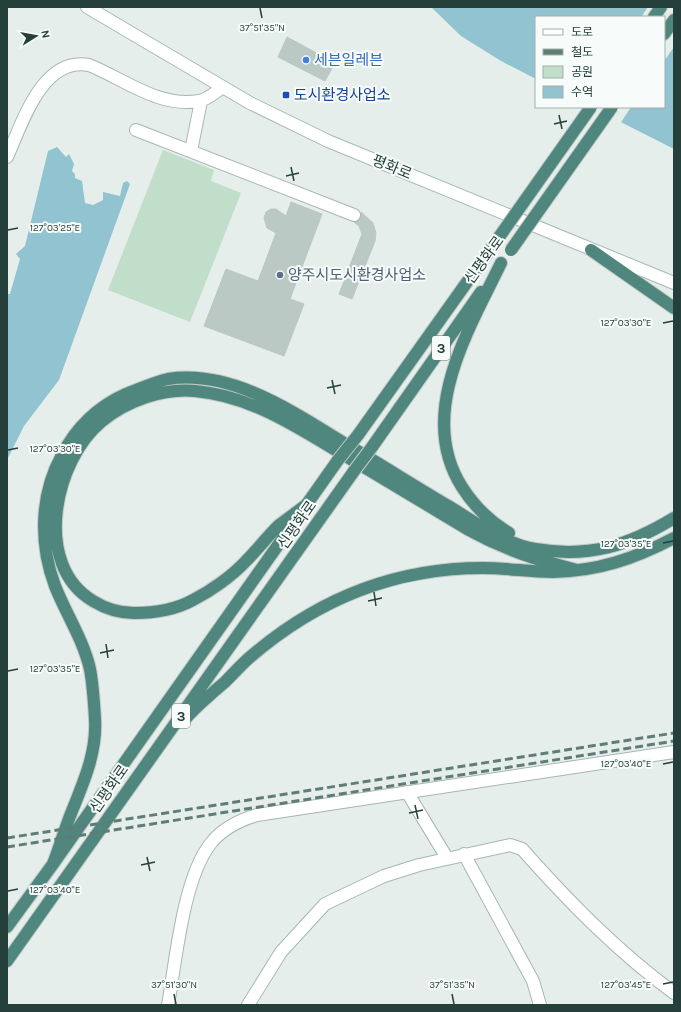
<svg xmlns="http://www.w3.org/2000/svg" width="681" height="1012" viewBox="0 0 681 1012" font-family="Karla,'Noto Sans KR',sans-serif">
	<rect width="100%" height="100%" fill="#e6eeeb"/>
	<path fill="#c0deca" d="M163,150L214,170L211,181L241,193L190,322L108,290Z"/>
	<path fill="#91c3d1" d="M431,7H674V149L591,107H664V17H536V79L501,61L461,36Z
		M57,147L66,157L69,154L74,164L72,171L75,174V178L82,181L85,203L93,205L103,200V192L120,196L123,183L127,181L130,184L59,380L24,426L7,460V294H10L20,259L16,254L25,246L48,151Z"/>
	<path fill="#e6eeeb" d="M648,7H674V47L664,61V17H641Z
		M589,107H631L620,124Z"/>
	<path fill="#bbc9c5" stroke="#b9c8c3" d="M287,37L335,63L325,81L278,57Z
		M291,202L322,214L290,299L304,304L284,356L204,326L226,269L258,281L276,233L267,228L264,218L266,212L271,209H276L286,216Z
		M361,212L373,223L376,233L375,241L352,299L339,294L362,234L359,226L354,222L361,218Z"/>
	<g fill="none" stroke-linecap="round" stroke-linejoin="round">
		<g stroke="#a8b6b3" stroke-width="14">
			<path id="minor" d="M136,130L354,215
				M191,151L201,101
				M7,157C22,124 42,56 89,65C124,79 159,108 199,101C207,100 217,91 223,87
				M407,792L447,858
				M464,854L533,981L540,1005
				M168,1005C176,960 183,878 211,843C223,828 240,820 257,815L674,752
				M248,1005L281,952L325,904L384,876L419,865L510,845L522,849C569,902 617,951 674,993"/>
		</g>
		<g stroke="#a5bab4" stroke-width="14">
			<path id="secondary" d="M87,7L250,103L328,141L674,283"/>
		</g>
		<g stroke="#c2cac8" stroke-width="14">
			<path id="trunk" d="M654,17L661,7
				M664,34L674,20
				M591,250L674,308
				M501,263C469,329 416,415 462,487C474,506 489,521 509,533
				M358,435L497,240
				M372,447L481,292
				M306,505C297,512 287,519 278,526C267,537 257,550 246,561C232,576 211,591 193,600C175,610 155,613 134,613C119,613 106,609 93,601C32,565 54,460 102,421C127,401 162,388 195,391C253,396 300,429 349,458C389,482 429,506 469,530C505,550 537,560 577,570
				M187,717C199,704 212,693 225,682C233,674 240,666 249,658C317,599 393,568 483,568C507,568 530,572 553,572C598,571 634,559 674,538
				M53,864C60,846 65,828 72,811C84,781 97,752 95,719C94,702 93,685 90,669C83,639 66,614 55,586C39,543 40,495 62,455C76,428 97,407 126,394C139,389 154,382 168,379C233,369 296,414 349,446C383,466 416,487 450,507C476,523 505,544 535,549C589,558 628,546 674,518
				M7,927L53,864L338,460
				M7,961L354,471"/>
		</g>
		<use href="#minor" stroke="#fff" stroke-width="12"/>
		<use href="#secondary" stroke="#fff" stroke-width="12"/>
		<use href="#trunk" stroke="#4f877e" stroke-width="12"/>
		<path stroke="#607c76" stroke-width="3" stroke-dasharray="8 4" stroke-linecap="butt" d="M7,838L674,733
			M7,847L674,741"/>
		<g stroke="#c2cac8" stroke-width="14" stroke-linecap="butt">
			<path id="trunk-bridge" d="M497,240L591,107
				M511,250L612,107
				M338,460L358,435
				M354,471L372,447"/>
		</g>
		<use href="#trunk-bridge" stroke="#4f877e" stroke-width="12"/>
	</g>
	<path fill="none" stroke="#25403b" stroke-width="1.5" d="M260,8L262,18M559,115L562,129M554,124L567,121M291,167L294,181M286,176L299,173M8,230L18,228M663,323L673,321M332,380L335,394M327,388L341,385M8,450L18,448M663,543L673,541M374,592L376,606M368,601L382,598M106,644L108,658M100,653L114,650M8,671L18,669M663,764L673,762M415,805L418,819M409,813L423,810M147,857L150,871M141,865L155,862M8,891L18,889M663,984L673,982M174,994L176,1004M452,994L454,1004"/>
	<circle fill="#3f7fe0" stroke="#f7fbf9" stroke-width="1.5" cx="306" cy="60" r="4"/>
	<rect fill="#1a4fb4" stroke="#f7fbf9" stroke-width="1.5" x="282" y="91" width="8" height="8" rx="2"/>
	<circle fill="#5c6f8a" stroke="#f7fbf9" stroke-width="1.5" cx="280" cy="275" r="4"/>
	<g text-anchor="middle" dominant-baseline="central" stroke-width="4" stroke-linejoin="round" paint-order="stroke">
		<g fill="#f7fbf9" stroke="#647874" stroke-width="1">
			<rect x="432" y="336" width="18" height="24" rx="3"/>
			<rect x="172" y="704" width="18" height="24" rx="3"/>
		</g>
		<g font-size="14" font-weight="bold" fill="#25403b">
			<text x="441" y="348">3</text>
			<text x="181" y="716">3</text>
		</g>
		<g font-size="15" fill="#366cbe" stroke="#f7fbf9" text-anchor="start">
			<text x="314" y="60">세븐일레븐</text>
		</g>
		<g font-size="15" fill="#164399" stroke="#f7fbf9" text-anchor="start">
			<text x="294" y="95">도시환경사업소</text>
		</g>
		<g font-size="15" fill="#25403b" stroke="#f7fbf9">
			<text transform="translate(392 167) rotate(22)">평화로</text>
			<text transform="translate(484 260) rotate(-54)">신평화로</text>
			<text transform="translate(297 525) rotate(-55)">신평화로</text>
			<text transform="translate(109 789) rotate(-55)">신평화로</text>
		</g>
		<g font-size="15" fill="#4e5e75" stroke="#f7fbf9" text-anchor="start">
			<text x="288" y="275">양주시도시환경사업소</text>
		</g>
	</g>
	<g font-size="10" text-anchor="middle" fill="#25403b" stroke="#f7fbf9" stroke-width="4" stroke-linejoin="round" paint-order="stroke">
		<text x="262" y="31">37°51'35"N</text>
		<text x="55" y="231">127°03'25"E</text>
		<text x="626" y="326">127°03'30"E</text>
		<text x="55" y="452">127°03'30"E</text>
		<text x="626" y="547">127°03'35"E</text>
		<text x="55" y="672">127°03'35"E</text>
		<text x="626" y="767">127°03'40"E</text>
		<text x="55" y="893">127°03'40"E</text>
		<text x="626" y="988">127°03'45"E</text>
		<text x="174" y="988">37°51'30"N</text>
		<text x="452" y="988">37°51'35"N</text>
	</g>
	<rect width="681" height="1012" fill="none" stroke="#25403b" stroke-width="16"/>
	<rect x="535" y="16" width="130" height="92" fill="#f7fbf9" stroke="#a3b0ad"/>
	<rect x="543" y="29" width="20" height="6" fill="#ffffff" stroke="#a3b0ad"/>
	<text x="571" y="36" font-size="12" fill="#25403b">도로</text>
	<rect x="543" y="49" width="20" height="6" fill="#607c76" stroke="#a3b0ad"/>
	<text x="571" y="56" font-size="12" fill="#25403b">철도</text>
	<rect x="543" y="66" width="20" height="12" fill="#c0deca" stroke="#a3b0ad"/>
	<text x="571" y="76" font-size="12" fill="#25403b">공원</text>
	<rect x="543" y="86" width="20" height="12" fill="#91c3d1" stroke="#a3b0ad"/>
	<text x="571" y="96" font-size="12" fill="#25403b">수역</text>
	<g transform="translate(36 36) rotate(79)" stroke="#f7fbf9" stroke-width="3" paint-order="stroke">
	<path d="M0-3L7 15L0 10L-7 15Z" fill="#25403b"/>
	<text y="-6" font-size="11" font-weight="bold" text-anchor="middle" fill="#25403b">N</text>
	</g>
</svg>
